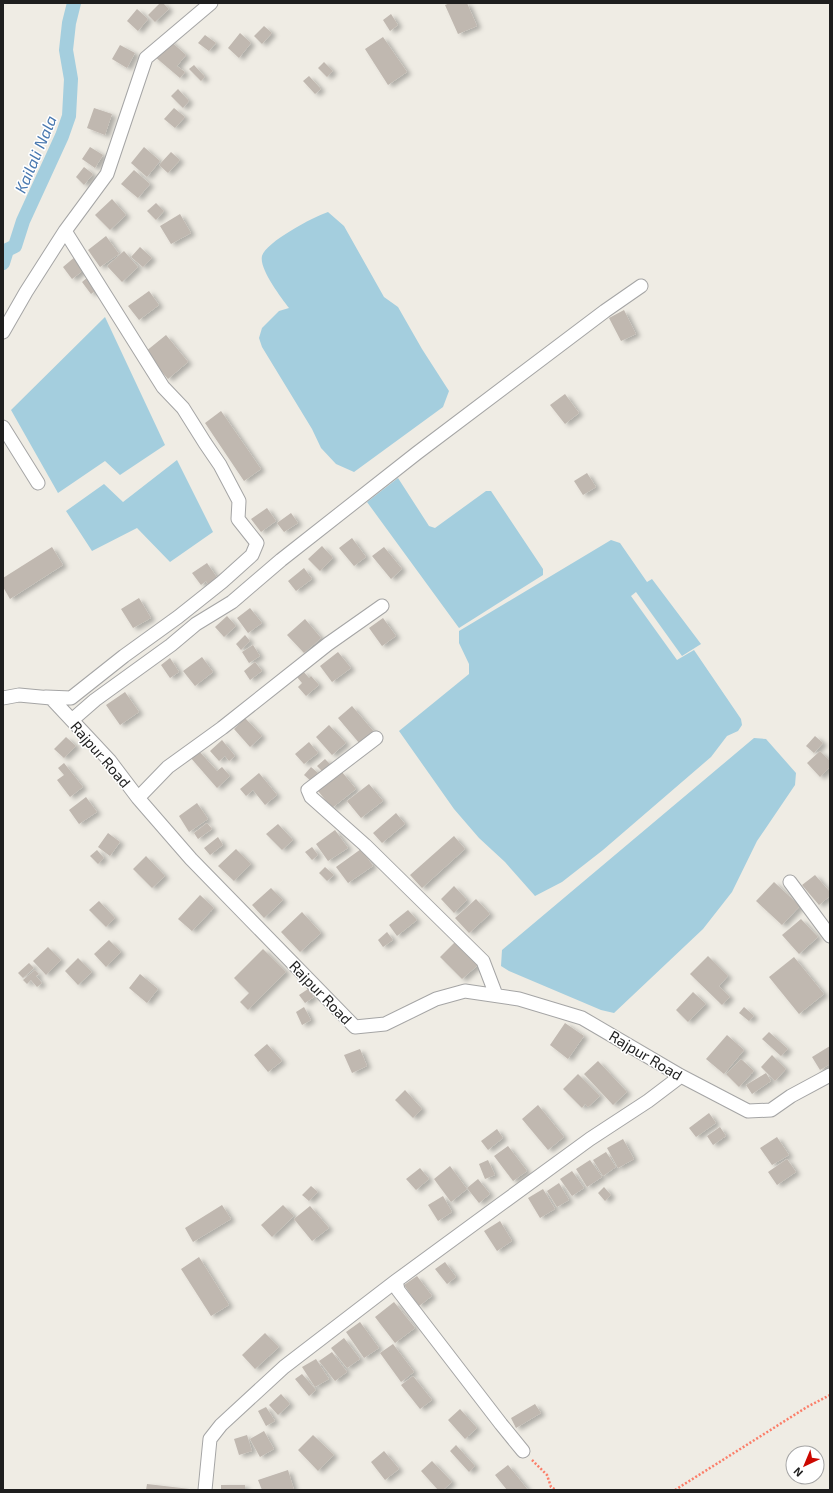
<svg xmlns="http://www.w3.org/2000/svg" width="833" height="1493" viewBox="0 0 833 1493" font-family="'Exo 2',sans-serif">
	<defs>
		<filter id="shadow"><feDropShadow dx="4.5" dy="2.5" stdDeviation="2" flood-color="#0004"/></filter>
	</defs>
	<rect width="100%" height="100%" fill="#efece4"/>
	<path fill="#a4cede" d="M328,212L344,226L384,297L398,307L422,349L449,391L443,407L354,472L336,464L321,448L312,429L262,347L259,338L262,328L279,311L289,308C281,297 259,269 262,256C266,242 313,217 328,212Z
		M105,317L165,445L120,475L105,461L58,493L11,410Z
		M177,460L213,532L170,562L137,528L92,551L66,511L104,484L123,502Z
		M398,478L429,526L435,528L486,491H491L543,569V575L459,628L367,502Z
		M611,540L620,543L647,582L652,579L701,644L682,656L636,592L631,596L677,660L694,650L741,719L742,725L738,731L727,736L711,757L603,850L562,882L535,896L505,862L479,838L454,809L399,731L469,674V664L459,643V631Z
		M754,738L766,739L796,773L795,785L757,841L732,892L703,929L614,1013L601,1010L509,971L501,966L502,950Z"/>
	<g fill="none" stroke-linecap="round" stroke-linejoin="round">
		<path stroke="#a4cede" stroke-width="14" d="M3,263L7,250L15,246L23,221L62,136L69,116L71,79L66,50L69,23L74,3"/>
	</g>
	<path fill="#c0b8b0" filter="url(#shadow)" d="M160,3H163L169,9L155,22L148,15Z
		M450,3H467L477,26L458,34L445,5Z
		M137,9L148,19L138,31L127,21Z
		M391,14L398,25L390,31L383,20Z
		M264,26L272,33L262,44L254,36Z
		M240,33L251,43L239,58L228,48Z
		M205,35L216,43L209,51L198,43Z
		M383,37L407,72L388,85L365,49Z
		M168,39L186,55L177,66L185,72L180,78L154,56Z
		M120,45L135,53L127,68L112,59Z
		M324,62L333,71L327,77L318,68Z
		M194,65L205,77L201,81L189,69Z
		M309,76L321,89L315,94L303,81Z
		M178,89L189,101L183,108L171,96Z
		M94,108L112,114L105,135L87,128Z
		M174,108L185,117L175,128L164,119Z
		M90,147L103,155L95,168L82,159Z
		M144,147L160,161L147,177L131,163Z
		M171,152L180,160L168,173L159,165Z
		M84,167L93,174L84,185L76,177Z
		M134,170L150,184L138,198L121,184Z
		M112,199L126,215L110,230L95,215Z
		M156,203L164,211L156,220L147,211Z
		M180,214L191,233L171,244L160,226Z
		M106,236L119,254L100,267L88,250Z
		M140,247L152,258L143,267L131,257Z
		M124,251L138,267L122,282L107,266Z
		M76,256L85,269L72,279L63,267Z
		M89,276L99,288L91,294L82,282Z
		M149,291L159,305L139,320L128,306Z
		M624,310L636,334L621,341L609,318Z
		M166,335L188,362L168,379L145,352Z
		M565,394L579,413L565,424L550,405Z
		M221,411L261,469L244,481L205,423Z
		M587,473L596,487L583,495L574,481Z
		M267,508L276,521L261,532L251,519Z
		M291,513L298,523L284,532L277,523Z
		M352,538L366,557L354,566L339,548Z
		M322,546L333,558L320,571L308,559Z
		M52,547L63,565L10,599L3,587V578Z
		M384,547L402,569L391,579L372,556Z
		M207,563L218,579L209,586L206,581L201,585L192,573Z
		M304,568L312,579L296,591L288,581Z
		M139,598L151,618L133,628L121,609Z
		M250,608L262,623L248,633L237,618Z
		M227,616L236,626L224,637L215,627Z
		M383,618L396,636L382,646L369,628Z
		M305,619L321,638L304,653L287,635Z
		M245,635L250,641L241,650L236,644Z
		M253,645L260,656L249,663L242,652Z
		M338,652L351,668L332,682L320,666Z
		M202,657L213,672L195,686L183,671Z
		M170,658L179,672L170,678L161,665Z
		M255,662L262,671L250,680L244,671Z
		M303,671L309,678L311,676L319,685L306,696L298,687L302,683L297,677Z
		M125,692L139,712L120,725L106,705Z
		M352,706L374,732L360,744L338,718Z
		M245,718L262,736L250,747L234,729Z
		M329,725L346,743L332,755L316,737Z
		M815,736L823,743L814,753L806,746Z
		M66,737L76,746L64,758L54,749Z
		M222,740L235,756L229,761L225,756L219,761L210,751Z
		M309,742L318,753L304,764L295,754Z
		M198,750L217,771L222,767L230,776L217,788L190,757Z
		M820,751L830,761V767L820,777L807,763Z
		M325,759L330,764L322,771L317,766Z
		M64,763L83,787L70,797L57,780L64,775L58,768Z
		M311,767L318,773L311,781L304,775Z
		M342,772L356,789L332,808L318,791Z
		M259,773L277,795L265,805L253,790L246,796L240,789Z
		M369,784L383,801L361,818L347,801Z
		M86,797L97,812L79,824L69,810Z
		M197,803L208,819L189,832L179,816Z
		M396,813L405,824L382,843L373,833Z
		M207,823L212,829L198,839L194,833Z
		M278,824L293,840L282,850L266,834Z
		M335,830L348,848L328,861L316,844Z
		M108,833L120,842L110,856L98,847Z
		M454,836L465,849L422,888L410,875Z
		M218,837L223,845L210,855L204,848Z
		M312,847L318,855L312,860L305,852Z
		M236,849L251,864L234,881L218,866Z
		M361,849L373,866L348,883L336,867Z
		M97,850L104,858L98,864L90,856Z
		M146,856L165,876L152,888L133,869Z
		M325,867L334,875L327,881L319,873Z
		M815,875L830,892V896L819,905L802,885Z
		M774,882L800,906L782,925L756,901Z
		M454,886L467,900L454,913L441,899Z
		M271,888L283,900L264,918L252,905Z
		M200,895L214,908L192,931L178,919Z
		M476,899L490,914L469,933L455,918Z
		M99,901L115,918L106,927L89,910Z
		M408,910L417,920L397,936L389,925Z
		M302,912L321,933L300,952L281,932Z
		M801,919L818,937L799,954L782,935Z
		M387,932L393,940L383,947L378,940Z
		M109,940L121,952L106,967L94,954Z
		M455,942L478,965L462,979L440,957Z
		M48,947L61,960L46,975L33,961Z
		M263,949L286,972L248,1010L240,1002L249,993L234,978Z
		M708,956L728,976L719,986L730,997L722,1005L690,974Z
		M794,957L824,994L799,1014L769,977Z
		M78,958L92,972L78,985L65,971Z
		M29,963L34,968L23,978L18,973Z
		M35,970L39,974L36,976L42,983L37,987L31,980L27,984L23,980Z
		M140,974L158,989L147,1003L129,988Z
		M308,989L314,997L305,1003L299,995Z
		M693,992L706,1004L688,1022L676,1010Z
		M304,1007L311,1020L302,1025L296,1012Z
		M744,1007L754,1016L749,1021L739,1013Z
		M565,1023L584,1036L568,1059L550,1045Z
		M769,1032L788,1049L781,1056L762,1039Z
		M727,1035L744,1050L724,1074L706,1059Z
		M267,1044L282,1061L268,1072L254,1055Z
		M830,1046V1064L820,1070L812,1057Z
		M360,1049L367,1066L352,1073L344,1055Z
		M772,1055L786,1069L775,1081L761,1067Z
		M741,1059L754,1071L739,1087L726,1074Z
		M598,1061L627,1092L613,1105L584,1074Z
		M766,1073L771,1081L752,1094L746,1085Z
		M578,1074L600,1096L588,1107L585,1104L582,1108L563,1089Z
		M405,1090L422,1109L413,1118L395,1100Z
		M538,1105L564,1137L548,1150L522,1119Z
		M709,1113L716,1123L696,1137L689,1128Z
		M720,1127L726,1136L713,1145L707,1136Z
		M497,1129L503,1138L488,1150L481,1141Z
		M777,1137L789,1155L772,1165L760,1148Z
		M623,1139L634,1159L618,1168L607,1148Z
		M508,1146L527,1171L513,1181L494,1156Z
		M606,1152L616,1167L603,1176L593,1160Z
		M787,1159L796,1172L777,1185L768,1172Z
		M488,1160L495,1175L485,1179L479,1164Z
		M590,1160L602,1177L587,1187L576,1169Z
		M450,1166L467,1189L451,1202L434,1179Z
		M420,1168L429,1179L416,1190L406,1179Z
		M572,1171L584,1188L572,1196L560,1179Z
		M478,1179L490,1194L479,1203L467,1188Z
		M559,1183L569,1200L557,1207L547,1191Z
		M311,1186L318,1192L309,1201L302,1195Z
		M604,1187L611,1195L605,1201L598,1193Z
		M543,1189L555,1209L540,1218L528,1198Z
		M443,1196L452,1212L438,1221L428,1205Z
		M222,1205L231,1219L193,1242L185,1228Z
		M283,1205L294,1216L272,1237L261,1225Z
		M310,1206L329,1228L312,1241L294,1219Z
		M500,1221L512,1241L497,1251L484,1231Z
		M199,1257L229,1305L211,1316L181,1269Z
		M445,1262L456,1277L447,1284L435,1269Z
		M417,1276L432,1296L419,1306L404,1285Z
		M394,1302L415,1328L395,1343L375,1317Z
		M360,1322L379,1348L364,1358L346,1332Z
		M265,1333L279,1347L255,1369L242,1355Z
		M344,1338L360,1359L347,1368L331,1348Z
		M393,1344L414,1372L401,1382L380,1353Z
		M332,1352L347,1372L335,1381L319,1361Z
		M316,1359L329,1379L315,1387L302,1367Z
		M302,1374L316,1390L309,1396L295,1379Z
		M413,1376L432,1400L420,1409L401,1385Z
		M281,1394L290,1404L278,1415L269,1405Z
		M535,1404L541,1413L516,1428L511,1418Z
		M266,1407L275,1421L266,1426L258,1411Z
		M460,1409L477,1428L465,1439L448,1420Z
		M264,1431L274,1449L260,1457L250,1439Z
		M247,1435L252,1451L239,1455L234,1439Z
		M313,1435L334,1455L318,1471L298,1450Z
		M456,1445L475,1466L469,1472L450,1451Z
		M384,1451L399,1469L385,1480L371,1462Z
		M432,1461L452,1482L443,1490H438L421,1471Z
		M508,1465L528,1490H507L495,1475Z
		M288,1470L294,1490H262L258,1480Z
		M147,1484L190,1489V1490H146Z
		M221,1485H245V1490H221Z"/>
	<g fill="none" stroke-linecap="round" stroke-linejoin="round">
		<g stroke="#a5a5a5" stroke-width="15">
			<path id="street" d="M3,332L26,292L65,231L107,174L146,58L211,3
				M3,427L38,483
				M46,697L71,698L124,656L178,617L222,582L252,555L257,543L238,519L239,501L220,465L205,443L183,408L163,387L65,231
				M3,698L19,695L51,698L110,761L138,798L191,859L355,1027L385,1024L436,999L465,991L519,999L582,1018L681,1076L748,1111L771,1110L791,1096L830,1075
				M72,720L95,700L171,645L196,624L232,602L281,560L417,453L605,311L641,286
				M376,738L308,790L311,797L365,845L483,961L496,995
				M138,798L168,767L222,728L328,644L382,606
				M790,882L830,936
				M396,1281L398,1290L501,1424L523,1451
				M205,1490L210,1439L221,1425L284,1367L396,1281L501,1204L590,1139L648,1101L681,1076"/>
		</g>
		<path stroke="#fb7e69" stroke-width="2.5" stroke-dasharray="2 2" stroke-linecap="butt" d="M532,1460L547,1475L551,1487L556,1490
			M675,1490L807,1407L830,1395"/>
		<use href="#street" stroke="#fff" stroke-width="13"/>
	</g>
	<g text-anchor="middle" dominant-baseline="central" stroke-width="3" stroke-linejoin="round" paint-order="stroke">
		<g font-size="15" fill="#1e1e1e" stroke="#fff">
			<text transform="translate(101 754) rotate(49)">Rajpur Road</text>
			<text transform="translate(321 992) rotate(46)">Rajpur Road</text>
			<text transform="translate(646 1055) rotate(31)">Rajpur Road</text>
		</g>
		<g font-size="16" font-style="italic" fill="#4978af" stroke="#fff">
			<text transform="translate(35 154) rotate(-67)">Kailali Nala</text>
		</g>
	</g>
	<rect width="833" height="1493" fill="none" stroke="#1e1e1e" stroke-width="8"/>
	<g transform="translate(805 1465) rotate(224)"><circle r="19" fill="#ffffff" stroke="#a5a5a5"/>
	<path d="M0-3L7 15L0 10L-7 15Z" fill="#cc0800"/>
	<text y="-6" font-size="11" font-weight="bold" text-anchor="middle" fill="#1e1e1e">N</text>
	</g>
</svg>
